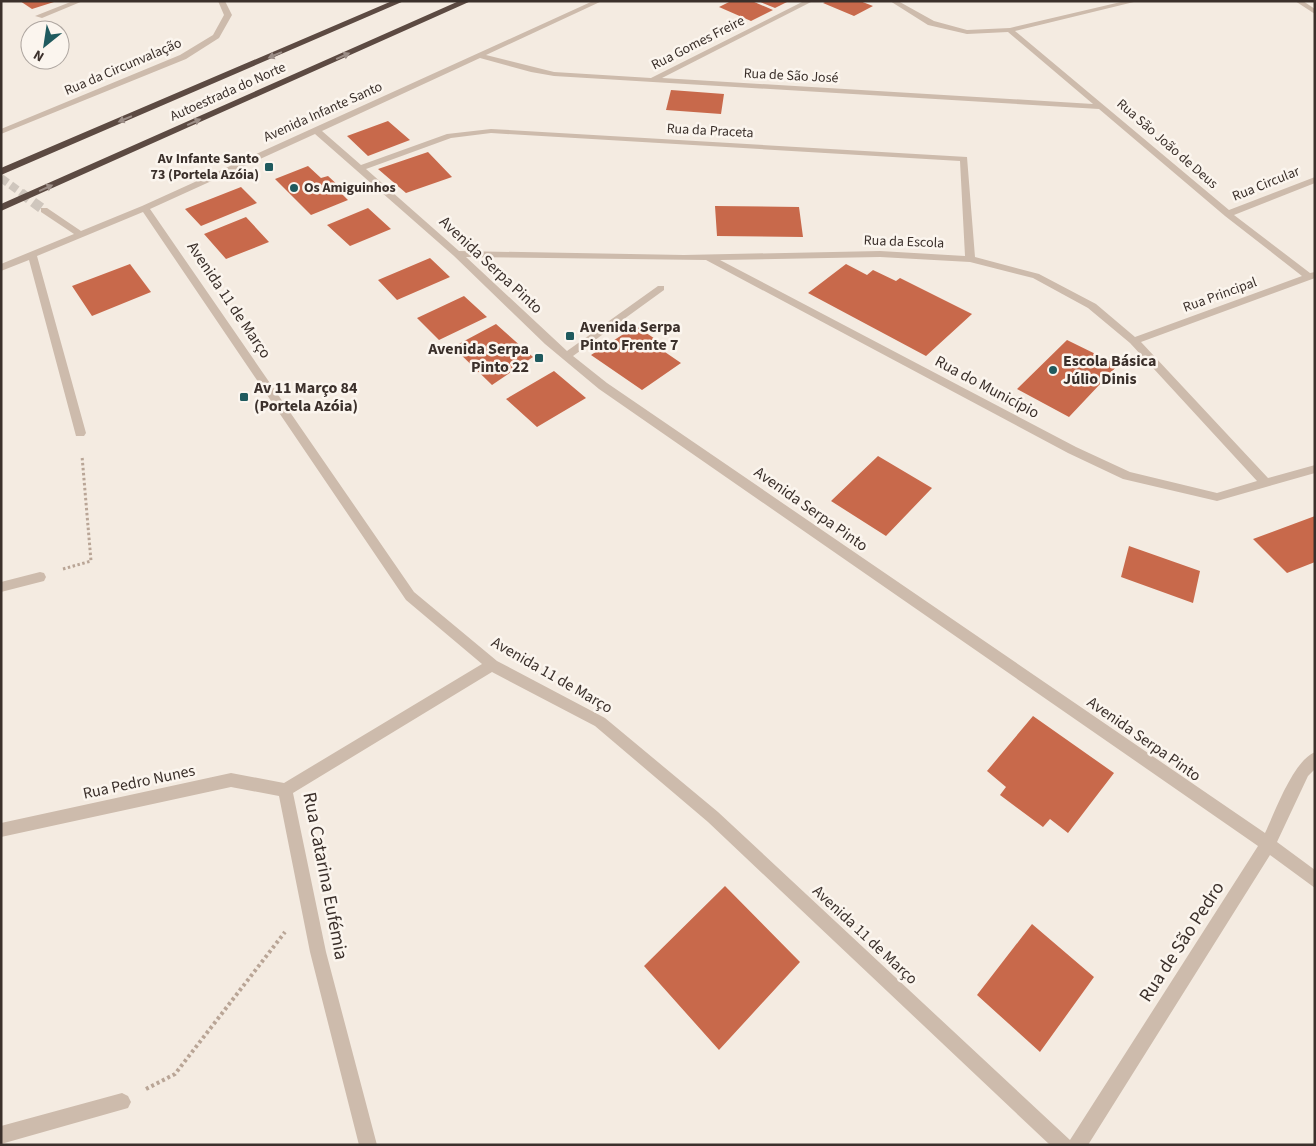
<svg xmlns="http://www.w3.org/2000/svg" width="1316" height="1146" viewBox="0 0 1316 1146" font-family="'Source Sans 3',sans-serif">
	<rect width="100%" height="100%" fill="#f4ebe1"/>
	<path fill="#c8694b" d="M20,1H54V2L32,9Z
		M731,1H752L773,10L751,21L719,7Z
		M758,1H789L775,8Z
		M827,1H860L873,6L854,16L823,3Z
		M671,90L724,94L721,114L666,110Z
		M388,121L410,140L368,156L347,136Z
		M428,152L452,177L406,193L378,169Z
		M308,166L321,178L328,176L341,188L337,189L348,200L311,215L275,179Z
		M241,187L257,203L201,226L185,209Z
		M715,206L799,207L803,237L717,236Z
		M368,208L391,229L350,246L327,225Z
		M246,217L269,242L226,259L204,234Z
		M430,258L450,277L397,300L378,280Z
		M130,264L151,292L92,316L72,286Z
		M846,264L867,275L873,270L896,281L900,278L972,314L926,356L808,293Z
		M464,296L487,317L439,340L417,318Z
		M496,324L533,357L492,385L453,347Z
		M636,326L667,347L662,350L681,363L642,390L591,355Z
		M1067,340L1118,365L1069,417L1017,389Z
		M554,371L586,398L537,427L506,399Z
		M878,456L932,488L886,536L831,501Z
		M1315,516V562L1287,573L1253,539Z
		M1129,546L1200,571L1193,603L1121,577Z
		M1033,716L1114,773L1068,833L1050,819L1043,827L1000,795L1006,787L987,771Z
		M725,886L800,962L719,1050L644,966Z
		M1032,924L1094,977L1040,1052L977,995Z"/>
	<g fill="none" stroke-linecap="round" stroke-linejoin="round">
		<path stroke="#cfc6bd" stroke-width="8" stroke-dasharray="8 4" stroke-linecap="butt" d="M1,178L23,194"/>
		<path stroke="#cfc6bd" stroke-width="10" stroke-dasharray="10 5" stroke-linecap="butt" d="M21,193L44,210"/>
		<path stroke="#b9a596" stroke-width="3" stroke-dasharray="2.5 2.5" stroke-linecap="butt" d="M63,569L91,561L82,456"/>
		<path stroke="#b9a596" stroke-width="4" stroke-dasharray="3 3" stroke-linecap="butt" d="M146,1089L175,1074L285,932"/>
		<path fill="#cdbbac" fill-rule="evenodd" d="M73,1H83L42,18L35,16Z
			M218,1H225L232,15L219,38L186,59L1,134V129L180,55L213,35L224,15Z
			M593,1H602L486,55L554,72L651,78L804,1H813L662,78L1093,104L1008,32L967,34L928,25L890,1H898L934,21L967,30L1010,28L1125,1H1138L1015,31L1229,210L1315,177V183L1234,215L1310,273L1315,272V278L1141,342L1268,478L1315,465V473L1217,501L1123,479L1068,453L706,260L466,257L567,351L658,286H664V290L573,356L607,383L1265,833C1275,812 1293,761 1315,752V769L1308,776L1277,842L1315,870V888L1270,855L1088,1145H1050L708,822L595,726L492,672L293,793L326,952L377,1145H359L310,952L279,796L231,787L1,837V823L231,773L284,783L482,664L406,600L143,212L37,256L86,433L84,436H76L29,260L1,271V264L74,234L41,212V208H47L81,231L142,206ZM480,58L531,72L554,76L1099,109L1225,216L1302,276L1135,337L1096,304L1039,274L975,257L967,157L491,129L447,134L361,165L322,131ZM491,133L960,161L965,256L880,251L684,255L459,251L366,169L451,138ZM315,134L454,256L545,344L599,389L1258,846L1070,1140L718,812L605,718L497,661L414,592L150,209ZM880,257L970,262L1033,278L1088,308L1130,343L1257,481L1217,493L1130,472L1076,447L720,260Z
			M1295,1H1303L1315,9V14Z
			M40,572L44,573L46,577L44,581L1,592V582Z
			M122,1093L128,1096L131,1102L128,1108L1,1144V1126Z"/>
		<path fill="#5c4a42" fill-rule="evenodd" d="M392,1H404L1,175V168Z
			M459,1H471L1,211V204Z"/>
	</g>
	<defs><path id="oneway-solid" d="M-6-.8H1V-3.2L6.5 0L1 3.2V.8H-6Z" transform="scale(1.25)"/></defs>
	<g fill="#9c8e87">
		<use href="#oneway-solid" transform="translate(275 55) rotate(157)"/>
		<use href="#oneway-solid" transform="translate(343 56) rotate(-24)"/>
		<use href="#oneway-solid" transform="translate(125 119) rotate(157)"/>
		<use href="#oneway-solid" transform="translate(194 122) rotate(-24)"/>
		<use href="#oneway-solid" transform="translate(46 188) rotate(-24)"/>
	</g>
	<g fill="#1f5a5e" stroke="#fbf5ee" stroke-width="2">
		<rect x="264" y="162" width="10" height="10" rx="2.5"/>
		<circle cx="294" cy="188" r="5"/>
		<rect x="565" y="331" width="10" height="10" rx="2.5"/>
		<rect x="534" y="353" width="10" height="10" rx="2.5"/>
		<circle cx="1053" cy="370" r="5"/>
		<rect x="239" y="392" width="10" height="10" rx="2.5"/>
	</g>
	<g text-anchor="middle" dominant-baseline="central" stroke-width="5" stroke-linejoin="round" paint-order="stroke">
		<g font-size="14" fill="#3b302b" stroke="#fbf5ee">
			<text transform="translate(698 43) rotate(-27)">Rua Gomes Freire</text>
			<text transform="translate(123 67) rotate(-23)">Rua da Circunvalação</text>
			<text transform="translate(791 76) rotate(3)">Rua de São José</text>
			<text transform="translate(228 92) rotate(-24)">Autoestrada do Norte</text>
			<text transform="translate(323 112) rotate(-24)">Avenida Infante Santo</text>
			<text transform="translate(710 131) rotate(3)">Rua da Praceta</text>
			<text transform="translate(1167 144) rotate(41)">Rua São João de Deus</text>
			<text transform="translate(1266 184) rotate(-22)">Rua Circular</text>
			<text transform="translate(904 242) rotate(2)">Rua da Escola</text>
			<text transform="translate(1220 295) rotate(-20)">Rua Principal</text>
		</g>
		<g font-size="14" font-weight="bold" fill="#3b302b" stroke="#fbf5ee" text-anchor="end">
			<text x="259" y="159">Av Infante Santo<tspan x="259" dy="16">73 (Portela Azóia)</tspan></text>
			<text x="304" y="188" text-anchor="start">Os Amiguinhos</text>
		</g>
		<g font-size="16" fill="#3b302b" stroke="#fbf5ee">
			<text transform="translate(491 265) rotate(43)">Avenida Serpa Pinto</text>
			<text transform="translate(229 300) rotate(56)">Avenida 11 de Março</text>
			<text transform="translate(987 387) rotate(28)">Rua do Município</text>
			<text transform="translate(811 509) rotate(35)">Avenida Serpa Pinto</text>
			<text transform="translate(552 675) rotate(30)">Avenida 11 de Março</text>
			<text transform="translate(1144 739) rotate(35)">Avenida Serpa Pinto</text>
			<text transform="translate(139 782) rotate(-12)">Rua Pedro Nunes</text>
			<text transform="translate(865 935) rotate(43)">Avenida 11 de Março</text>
		</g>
		<g font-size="16" font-weight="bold" fill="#3b302b" stroke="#fbf5ee" text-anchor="start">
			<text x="580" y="327">Avenida Serpa<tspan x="580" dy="18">Pinto Frente 7</tspan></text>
			<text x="529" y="349" text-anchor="end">Avenida Serpa<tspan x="529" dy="18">Pinto 22</tspan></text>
			<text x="1063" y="361">Escola Básica<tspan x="1063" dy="18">Júlio Dinis</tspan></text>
			<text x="254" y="388">Av 11 Março 84<tspan x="254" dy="18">(Portela Azóia)</tspan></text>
		</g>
		<g font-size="19" fill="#3b302b" stroke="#fbf5ee">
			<text transform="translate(325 876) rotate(79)">Rua Catarina Eufémia</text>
			<text transform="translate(1182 942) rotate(-57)">Rua de São Pedro</text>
		</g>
	</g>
	<rect width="1316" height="1146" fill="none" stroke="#3b302b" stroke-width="5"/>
	<g transform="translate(45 45) rotate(210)"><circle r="24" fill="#fbf5ee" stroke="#aea6a0"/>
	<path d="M0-4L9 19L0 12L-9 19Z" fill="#1f5a5e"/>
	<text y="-8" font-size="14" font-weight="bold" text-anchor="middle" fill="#3b302b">N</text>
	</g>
</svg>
